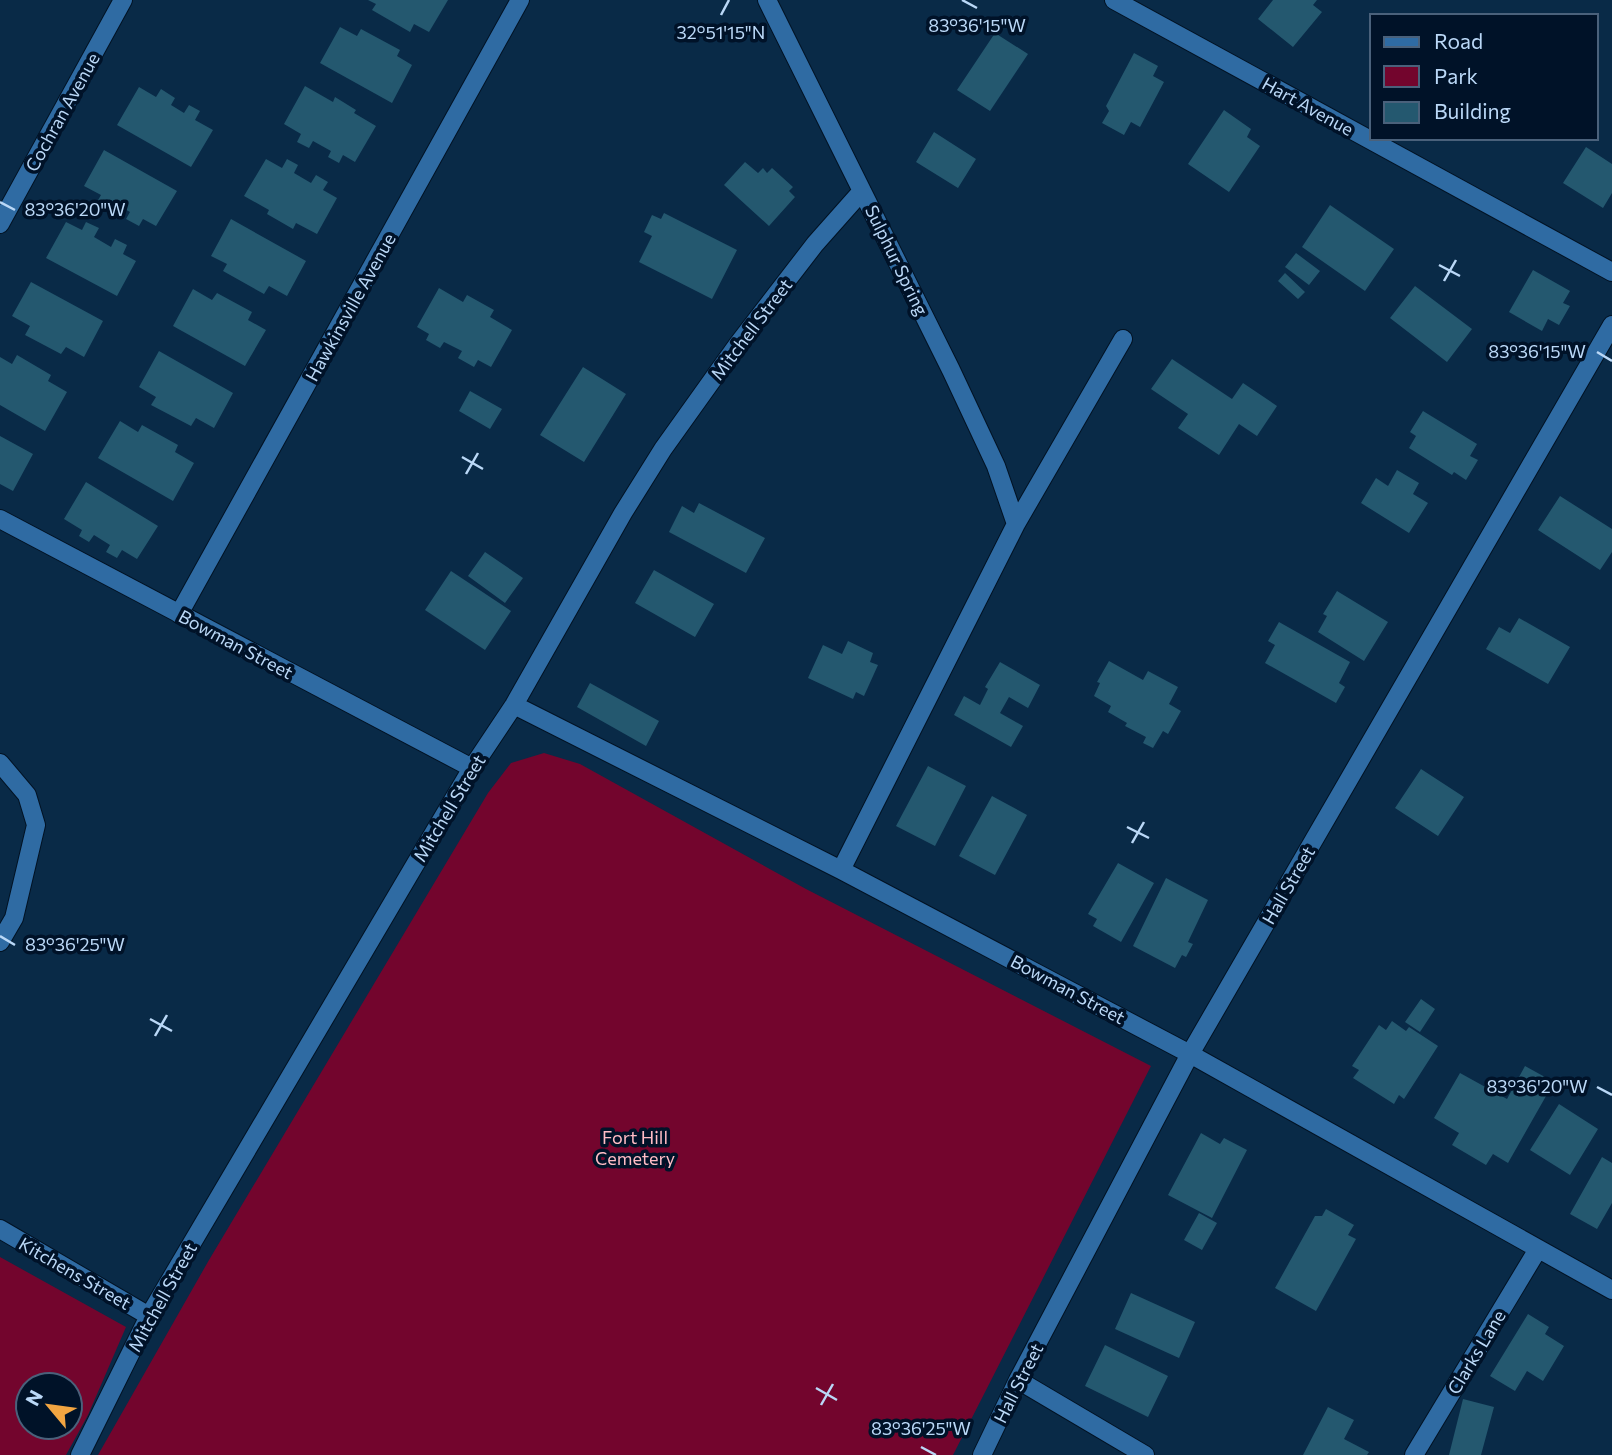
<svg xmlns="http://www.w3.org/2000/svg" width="1612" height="1455" viewBox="0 0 1612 1455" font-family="Commissioner,sans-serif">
	<rect width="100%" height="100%" fill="#092a47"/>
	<path fill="#73052d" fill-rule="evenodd" d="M544,753L580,764L806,889L1151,1066L953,1455H98L209,1260L488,793L511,763Z
		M0,1257L126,1327L88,1415L66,1455H0ZM28,1385H70V1427H28Z"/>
	<path fill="#24586f" d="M368,0H448L429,32L414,24L410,32L372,10L376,4Z
		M1273,0H1317L1313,5L1322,12L1293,47L1258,19Z
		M340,27L357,36L361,29L400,50L397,56L412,65L392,103L320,63Z
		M995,33L1028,54L990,111L957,90Z
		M1134,53L1158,66L1153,76L1164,82L1140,127L1131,122L1124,135L1102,123L1109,111L1106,106Z
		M305,86L333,102L335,97L356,110L354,113L376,126L355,162L343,155L339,163L328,157L331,151L313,141L309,148L297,142L301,134L284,124Z
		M139,87L156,97L161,89L175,98L171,105L184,113L189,105L200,111L195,120L213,130L191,167L117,125Z
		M1224,110L1251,129L1247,137L1260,146L1229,192L1188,164Z
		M934,132L976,159L958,188L916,162Z
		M1586,147L1612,164V193L1603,208L1563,183Z
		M104,150L177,191L156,226L143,219L139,226L126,219L130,212L114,203L111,210L97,202L101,195L84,186Z
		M266,159L282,168L287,159L298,165L294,173L311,183L316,175L328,182L323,190L337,198L317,234L296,223L293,229L267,214L269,210L244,196Z
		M745,162L758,173L763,168L767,173L772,168L793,187L789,191L795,197L769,226L724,185Z
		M1330,205L1394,249L1365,291L1302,247Z
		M664,213L737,250L712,299L639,262L652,236L644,232L652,215L661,219Z
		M231,219L306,261L287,296L269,286L264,294L223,271L227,264L211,256Z
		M66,222L82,230L86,222L99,228L94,237L111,247L115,239L127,245L123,254L136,261L117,296L46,258Z
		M1296,253L1320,271L1309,285L1285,267Z
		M1533,270L1570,291L1563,303L1570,306L1559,325L1548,319L1542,331L1509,312Z
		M1285,273L1305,292L1298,299L1278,281Z
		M31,282L103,321L84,357L66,347L61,354L25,335L30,326L12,316Z
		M1415,286L1472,329L1447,362L1390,318Z
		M439,288L463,302L467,295L494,310L490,317L512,330L491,367L478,360L474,367L458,358L462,351L444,342L440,348L426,340L429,334L417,327Z
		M193,289L212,300L217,293L252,312L248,320L266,330L245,366L173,326Z
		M159,351L233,393L214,428L196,418L191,426L151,405L156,397L139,387Z
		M17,355L51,375L48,381L67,392L45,431L0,405V357L12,364Z
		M1172,359L1232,399L1243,383L1277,406L1257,436L1239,424L1219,455L1178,428L1188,414L1151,389Z
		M583,367L626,394L584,462L540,435Z
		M470,391L502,409L490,429L459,411Z
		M1423,411L1477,444L1470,456L1478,460L1466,480L1454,472L1452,475L1409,448L1416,436L1410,432Z
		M120,421L138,432L142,425L178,445L175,452L194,463L173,501L98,458Z
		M0,436L33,454L13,491L0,484Z
		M1397,470L1419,483L1413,494L1428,503L1409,533L1361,503L1376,478L1388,486Z
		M86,482L158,526L137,559L122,550L117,558L106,552L110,545L94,535L89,542L79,536L82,530L64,519Z
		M1560,496L1612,529V552L1600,570L1538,530Z
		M699,503L765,538L746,573L669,532L682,506L694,513Z
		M485,552L523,578L505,603L468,576Z
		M654,570L714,604L695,637L635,603Z
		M451,571L511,611L485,650L425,610Z
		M1337,591L1388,622L1364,661L1318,632L1327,616L1323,614Z
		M1519,618L1570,647L1548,684L1486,649L1499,627L1510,633Z
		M1279,622L1350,662L1339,683L1345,687L1336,703L1265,663L1275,645L1268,641Z
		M848,641L873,653L870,662L878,665L864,696L856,692L853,699L808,678L823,645L842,654Z
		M1109,661L1143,680L1148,671L1178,687L1169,704L1181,711L1168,734L1163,731L1153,748L1143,743L1146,737L1125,726L1127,723L1108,712L1111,706L1094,696L1100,683L1097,682Z
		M1000,662L1040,685L1028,708L1009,697L1000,713L1023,726L1011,747L954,715L964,696L980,705L988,689L985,687Z
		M590,683L659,721L646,746L577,707Z
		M928,766L966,786L935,846L896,826Z
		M1421,769L1464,797L1438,836L1395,808Z
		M992,796L1027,815L995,875L959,856Z
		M1118,863L1154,883L1121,942L1093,926L1097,919L1088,914Z
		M1166,878L1208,900L1188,942L1193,944L1186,957L1182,955L1175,968L1133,946Z
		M1421,999L1435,1009L1420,1032L1405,1022Z
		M1392,1021L1406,1031L1409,1027L1438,1046L1404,1099L1399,1095L1394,1104L1353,1078L1359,1070L1352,1066L1379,1025L1386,1030Z
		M1525,1066L1554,1082L1508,1163L1493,1154L1486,1165L1452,1145L1459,1133L1434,1118L1460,1073L1507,1099Z
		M1559,1104L1598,1129L1570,1175L1530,1150Z
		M1201,1133L1220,1144L1224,1138L1247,1150L1212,1218L1168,1195Z
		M1602,1157L1612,1163V1203L1597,1229L1570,1214Z
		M1326,1209L1354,1225L1348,1235L1356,1239L1316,1311L1275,1288L1315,1216H1322Z
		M1199,1213L1217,1223L1202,1250L1184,1240Z
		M1131,1293L1195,1322L1179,1358L1115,1329Z
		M1528,1314L1549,1327L1545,1334L1564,1346L1543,1381L1527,1371L1515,1391L1490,1376Z
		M1105,1345L1168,1376L1148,1417L1085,1386Z
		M1463,1399L1494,1407L1481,1455H1449Z
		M1328,1407L1354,1420L1344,1439L1369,1452L1367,1455H1303Z"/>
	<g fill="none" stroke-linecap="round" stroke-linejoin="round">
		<g stroke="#021223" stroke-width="20">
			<path id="minor" d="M767,0L951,370L996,466L1016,524
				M1114,0L1612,272
				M0,224L123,0
				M0,519L472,768
				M179,614L520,0
				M514,705L841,870L1190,1054L1612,1290
				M0,763L27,795L36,825L14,918L0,942
				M841,870L1016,524L1123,339
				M0,1229L149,1316
				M1018,1380L1145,1455
				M80,1455L149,1316L472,768L514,705L623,513L663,449L738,344L815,244L862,191
				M982,1455L1018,1380L1190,1054L1612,325
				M1414,1455L1538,1249"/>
		</g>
		<use href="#minor" stroke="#2f6ba3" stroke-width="18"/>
	</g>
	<path fill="none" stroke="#bad8f7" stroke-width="2.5" d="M962,0L977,8M721,15L729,0M0,202L15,210M1439,265L1460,276M1444,281L1456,260M1597,352L1612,361M462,457L483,469M466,474L478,453M1127,827L1149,838M1132,843L1144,822M0,936L15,945M150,1019L172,1031M155,1036L167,1015M1597,1087L1612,1095M816,1388L837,1400M821,1405L833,1384M921,1447L936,1455"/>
	<g text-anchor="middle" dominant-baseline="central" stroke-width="7" stroke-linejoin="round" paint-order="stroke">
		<g font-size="18" fill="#bad8f7" stroke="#001228">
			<text transform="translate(1308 106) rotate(29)">Hart Avenue</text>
			<text transform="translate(62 112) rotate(-61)">Cochran Avenue</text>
			<text transform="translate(897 260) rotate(64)">Sulphur Spring</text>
			<text transform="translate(350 307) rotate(-61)">Hawkinsville Avenue</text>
			<text transform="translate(751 329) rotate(-53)">Mitchell Street</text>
			<text transform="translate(236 644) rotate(28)">Bowman Street</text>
			<text transform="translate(449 808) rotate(-59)">Mitchell Street</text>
			<text transform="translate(1288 885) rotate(-60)">Hall Street</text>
			<text transform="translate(1068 989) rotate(28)">Bowman Street</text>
			<text transform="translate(75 1273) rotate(30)">Kitchens Street</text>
			<text transform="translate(162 1297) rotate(-61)">Mitchell Street</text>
			<text transform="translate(1476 1352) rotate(-59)">Clarks Lane</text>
			<text transform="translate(1018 1383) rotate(-63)">Hall Street</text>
		</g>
		<g font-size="18" fill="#ffbcc5" stroke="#001228">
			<text x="635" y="1137">Fort Hill<tspan x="635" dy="21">Cemetery</tspan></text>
		</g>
	</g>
	<g font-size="18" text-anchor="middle" fill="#bad8f7" stroke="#001228" stroke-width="7" stroke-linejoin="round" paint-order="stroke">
		<text x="977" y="32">83°36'15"W</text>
		<text x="721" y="39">32°51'15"N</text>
		<text x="75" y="216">83°36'20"W</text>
		<text x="1537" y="358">83°36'15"W</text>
		<text x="75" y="951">83°36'25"W</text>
		<text x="1537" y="1093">83°36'20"W</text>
		<text x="921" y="1435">83°36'25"W</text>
	</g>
	<rect x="1370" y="14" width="228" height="126" fill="#001228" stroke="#4a617b" stroke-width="2"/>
	<rect x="1384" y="37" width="35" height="10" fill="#2f6ba3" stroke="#4a617b" stroke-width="2"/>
	<text x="1434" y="49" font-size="21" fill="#bad8f7">Road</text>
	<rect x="1384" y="66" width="35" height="21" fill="#73052d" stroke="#4a617b" stroke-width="2"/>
	<text x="1434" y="84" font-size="21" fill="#bad8f7">Park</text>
	<rect x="1384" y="102" width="35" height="21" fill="#24586f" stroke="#4a617b" stroke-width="2"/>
	<text x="1434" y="119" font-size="21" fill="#bad8f7">Building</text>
	<g transform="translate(49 1406) rotate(299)"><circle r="33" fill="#001228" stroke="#4a617b" stroke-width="2"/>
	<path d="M0-5L12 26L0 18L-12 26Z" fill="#f2a541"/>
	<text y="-10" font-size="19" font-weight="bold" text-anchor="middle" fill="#bad8f7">N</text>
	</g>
</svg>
